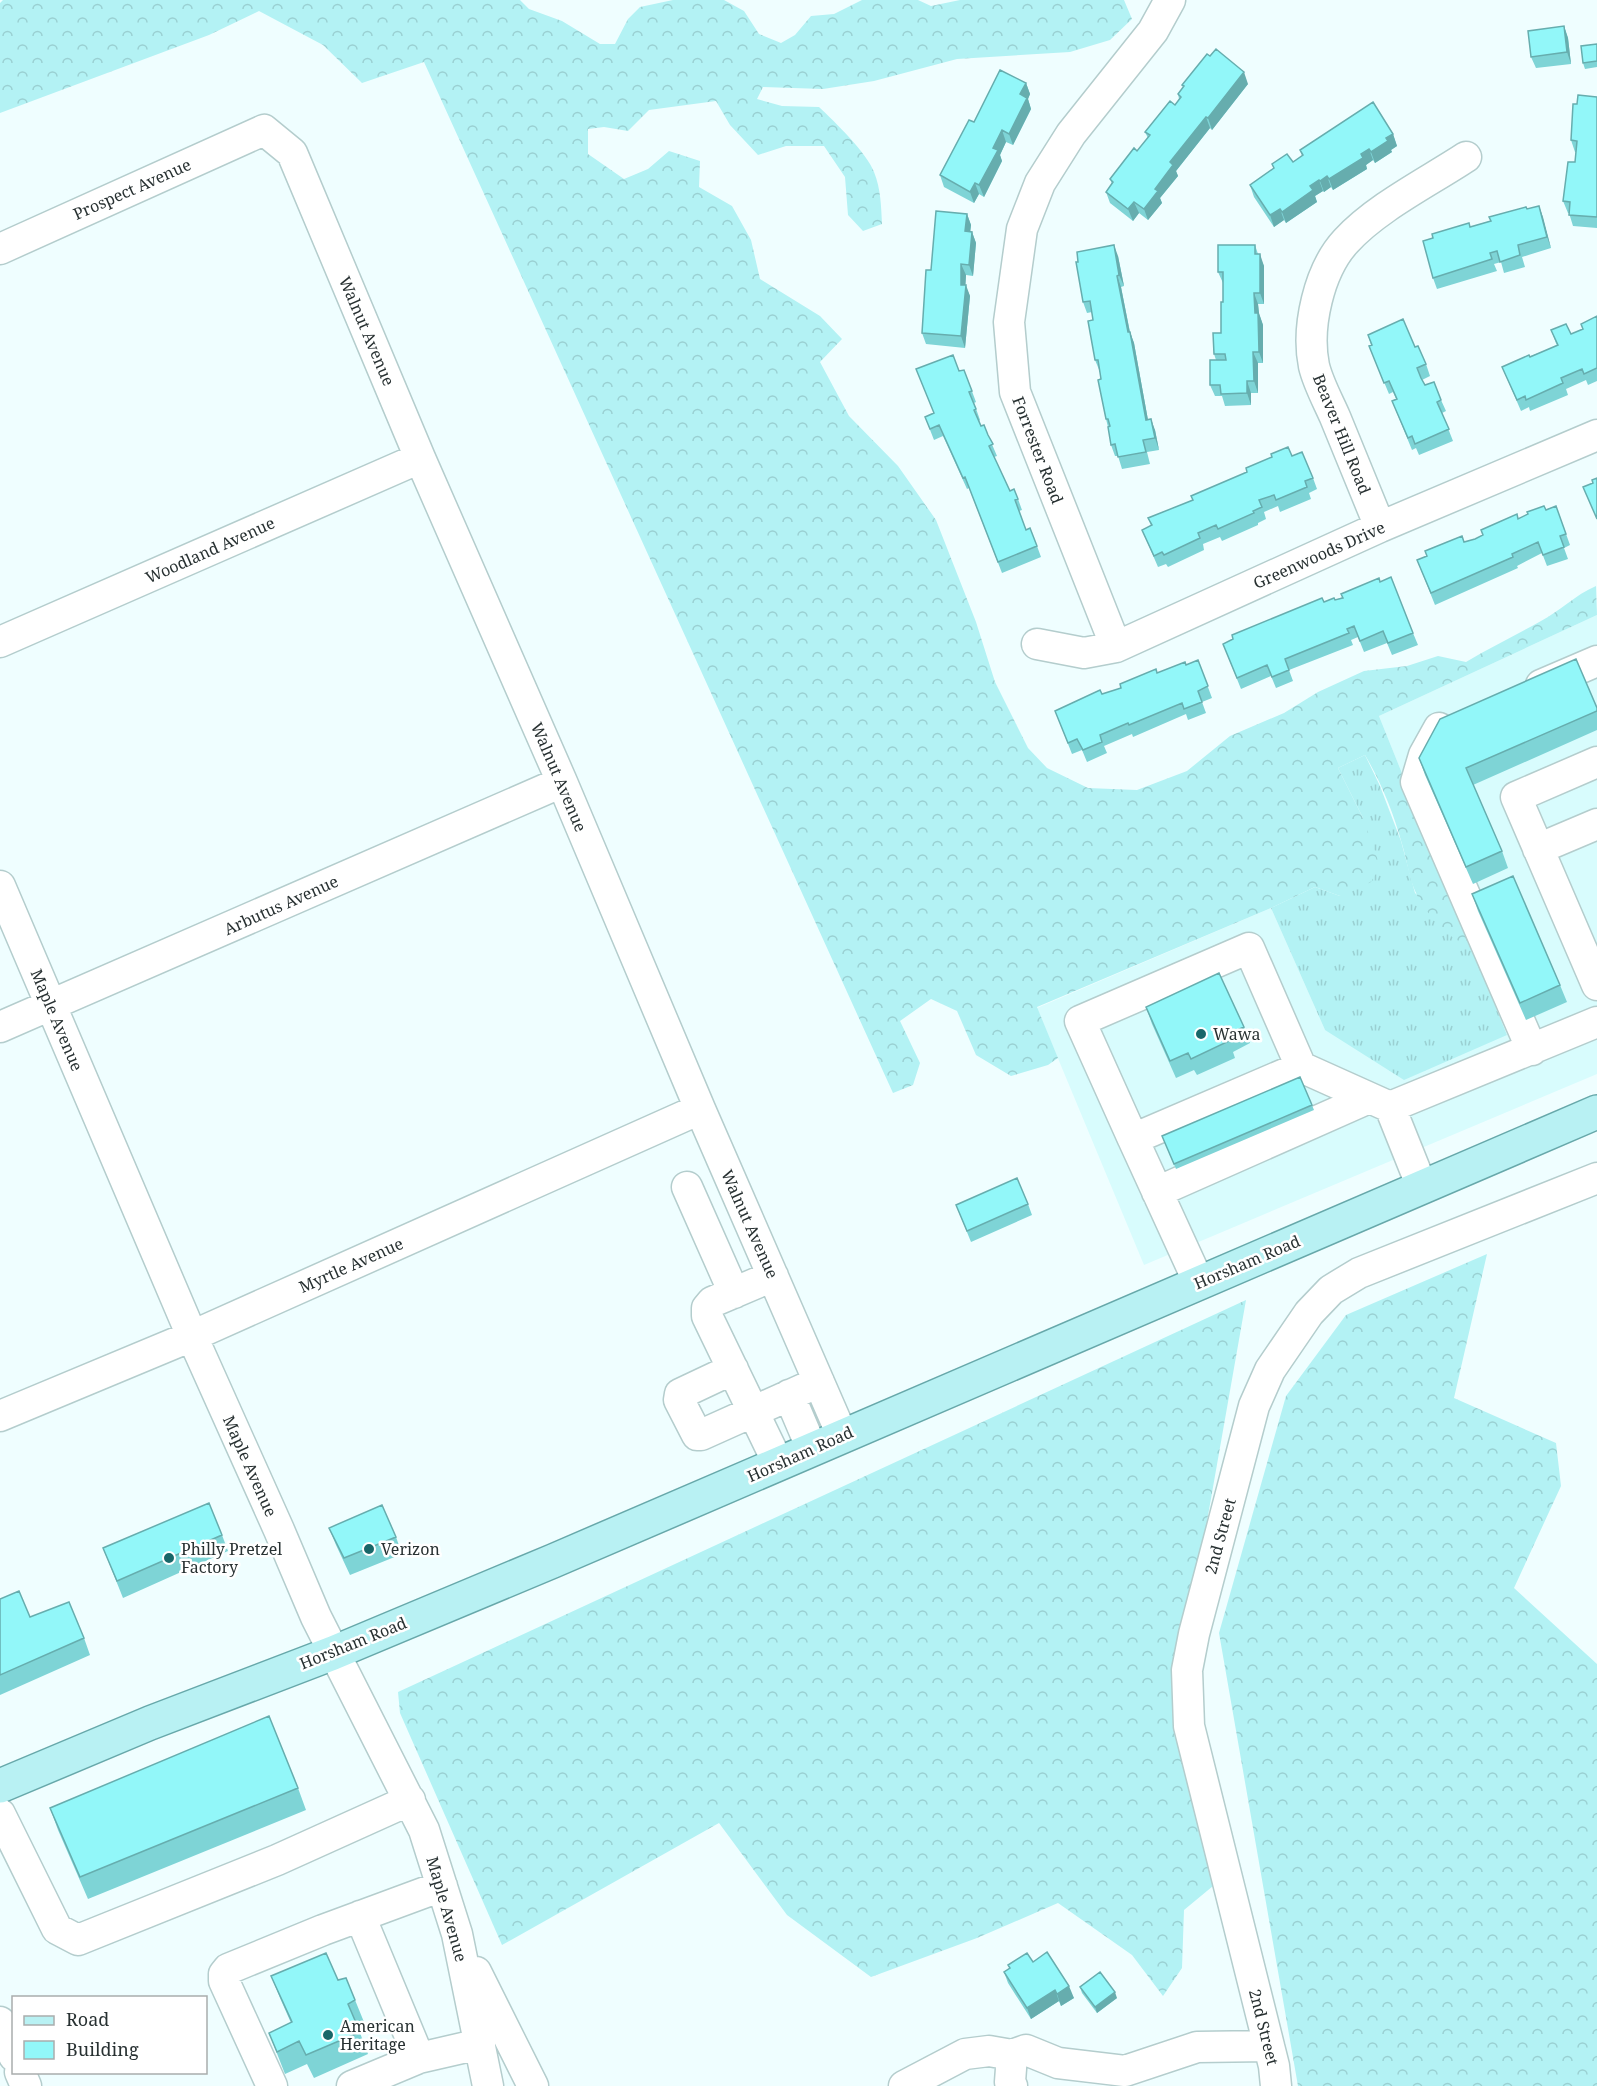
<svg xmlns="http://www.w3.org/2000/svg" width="1597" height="2086" viewBox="0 0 1597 2086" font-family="'Noto Serif',serif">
	<defs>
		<pattern id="grass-tufts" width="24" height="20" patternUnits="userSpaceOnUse" patternTransform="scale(1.5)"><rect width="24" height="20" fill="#b3f2f4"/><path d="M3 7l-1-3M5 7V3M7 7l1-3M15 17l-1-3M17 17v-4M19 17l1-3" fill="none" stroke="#9ad0d2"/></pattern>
		<pattern id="forest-crowns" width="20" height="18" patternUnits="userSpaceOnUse" patternTransform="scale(1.5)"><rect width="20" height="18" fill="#b3f2f4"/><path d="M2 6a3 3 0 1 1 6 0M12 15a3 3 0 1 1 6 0" fill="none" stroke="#9ad0d2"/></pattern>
	</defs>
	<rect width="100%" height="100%" fill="#effeff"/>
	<path fill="#d8fcfd" d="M1597,615V1074L1144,1265L1037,1008L1271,908L1325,1030L1507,1035L1379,716Z"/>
	<path fill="url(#grass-tufts)" d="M1365,755L1380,786L1401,841L1415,893L1471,945L1507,1035L1404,1080L1325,1030L1271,908L1315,887L1340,896L1363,818L1338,768Z"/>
	<path fill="url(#forest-crowns)" d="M3,0H520L529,9L562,21L600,44H615L628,19L640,7L673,0H724L744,11L759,34L781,43L795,35L811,16L834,14L862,0H918L931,6L960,0H1124L1132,19L1110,40L1070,52L957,59L874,81L823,89L763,87L757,99L782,106L819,107C835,122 867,153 874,172C881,189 881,207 882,224L863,231L848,215L845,177L824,146H786L758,155L730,125L716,101L649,110L628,131L604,127L588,129V154L624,179L648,169L669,151L700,161L699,187L732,206L751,240L760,279L820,316L842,339L820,362L849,416L898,466L936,520L976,622L995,682L1028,748L1047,768L1088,788L1137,790L1187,771L1230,736L1284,713L1318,692L1364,671L1407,666L1438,656L1466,662C1491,647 1516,635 1541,621C1560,611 1575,595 1596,586L1597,615L1379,716L1471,945C1452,945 1423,910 1416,893C1409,879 1407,860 1402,844C1394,814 1381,782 1365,755L1338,768L1363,818L1380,866L1371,882L1340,896L1315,887L1271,908L1037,1007L1058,1058L1048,1065L1011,1076L976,1055L957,1011L931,999L900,1021L920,1063L913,1085L893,1093L424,62L362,83L323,45L259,11L209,35L0,113V3Z
		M1487,1254L1454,1398L1556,1443L1561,1486L1514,1588L1597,1664V2086H1298L1219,1633L1286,1396L1346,1315Z
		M1246,1300L1173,1714L1213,1886L1184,1910L1182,1968L1163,1996L1132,1955L1058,1903L977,1938L871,1977L787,1915L719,1823L502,1945L400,1713L398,1692Z"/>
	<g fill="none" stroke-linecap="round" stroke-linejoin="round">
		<g stroke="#b4cdcd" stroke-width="33">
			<path id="minor" d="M0,249L264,130L292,153L420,458L562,782L700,1109L842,1435
				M1380,527C1365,491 1350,454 1335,417C1328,401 1318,383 1314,366C1306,327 1319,270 1346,241C1376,208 1428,182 1466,157
				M0,642L420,458
				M1037,644L1084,653L1116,647L1380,527L1597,435
				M1116,647L1015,392L1009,322L1022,229L1040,183L1071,134L1153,31L1170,0
				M1541,685L1597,661
				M1439,728L1424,755L1416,782L1532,1050
				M1597,762L1516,797L1597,985
				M1538,849L1597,824
				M0,886L192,1336L279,1530L316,1617L424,1830L457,1934L488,2086
				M0,1027L562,782
				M1390,1107L1422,1187
				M1133,1139L1080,1021L1249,948L1301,1067
				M687,1187L734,1293
				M1157,1192L1369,1098
				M773,1276L712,1302L707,1308V1316L778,1463
				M1199,1283L1133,1139L1301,1067L1390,1107L1597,1022
				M733,1369L680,1394L679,1400L697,1435H701L819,1382
				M789,1395L812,1449
				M0,1416L192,1336L700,1109
				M0,1814L57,1929L78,1940L277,1860L410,1800
				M476,1972L533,2086
				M0,2022L14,2056
				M419,2058L480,2044
				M20,2072L26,2086
				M272,2086L224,1981V1974L228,1969L323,1930L442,1886
				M352,2086L419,2058L360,1916
				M904,2086L965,2054L989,2051L1012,2055
				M1012,2086L1010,2082L1012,2055L1026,2050L1058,2063L1125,2071L1197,2047L1269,2046
				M1276,2086L1274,2066L1189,1726L1187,1670L1194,1634L1254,1406L1270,1370L1309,1313L1331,1290L1359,1273L1597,1178"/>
		</g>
		<g stroke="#67a8aa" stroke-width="36">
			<path id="major" d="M0,1786L150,1723L333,1653L553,1561L1597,1112"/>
		</g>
		<use href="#minor" stroke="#fff" stroke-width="30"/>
		<use href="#major" stroke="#b8f1f3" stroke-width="33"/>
	</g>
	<path fill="#7ed4d6" d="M1564,26L1568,38L1571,64L1536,68L1531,57Z
		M1597,44V67L1585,69L1583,63Z
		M1026,83L1030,94L1028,99L1031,109L1013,145L1006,142L1000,155L1002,161L984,197L979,194L974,203L944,187L940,175L974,122Z
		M1248,84L1212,130L1210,128L1176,171L1178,176L1160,198L1162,203L1148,220L1139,213L1133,221L1110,203L1106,192L1112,184L1110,179L1137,151L1148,138L1145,132L1175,105L1179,99L1178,94L1183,88L1182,85Z
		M1597,97V228L1573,226L1569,213H1568L1563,201L1575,162L1576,152H1575L1571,140L1577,104Z
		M1393,134L1397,146L1391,150L1392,152L1375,163L1373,160L1366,165L1367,169L1333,190L1331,187L1324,192L1323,191L1315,196L1317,202L1286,223L1284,220L1274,227L1254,197L1250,185L1274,169L1272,164L1293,162L1302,156L1300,150Z
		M1539,206L1551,248L1522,257L1525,267L1504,273L1501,262L1494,264L1497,271L1437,289L1433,278L1470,227Z
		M967,214L971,225L970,232H972L976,243L973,276L966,275L965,285L970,296L965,348L926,344L922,333L931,270Z
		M1255,245L1258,254L1264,266V304H1258L1259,314L1263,325V363H1258V393H1251V405L1225,406L1222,396H1215L1210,385L1216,360L1214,354L1221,333L1223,302V283L1218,272Z
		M1118,256L1124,286L1121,287L1130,332L1134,343L1148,420L1155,430L1159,450L1147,452L1150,464L1122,469L1118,456H1115L1111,445L1108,427L1106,419L1100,372L1095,360L1093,320L1092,312L1087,313L1083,302Z
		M1597,316V381L1588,385L1586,380L1566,389L1568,395L1530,411L1529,407L1521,411L1502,367L1557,346L1551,330L1571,334L1583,329Z
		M1368,335L1415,347L1426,364L1430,376L1422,380L1425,385L1441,400L1446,411L1442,413L1453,441L1419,455L1416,448L1412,450L1392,401L1396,399L1393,392L1389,394L1369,346L1371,345Z
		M916,369L959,371L964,370L976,402L974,403L980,420L979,421L981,426L988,435L997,456L994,457L1010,491L1018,499L1022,510L1019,511L1026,530L1037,546L1041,557L1002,573L969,488L967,489L943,436L934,440L925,417L934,413Z
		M1292,456L1313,478L1317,489L1309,493L1311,499L1280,512L1278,506L1264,512L1266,519L1258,523V525L1222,541L1220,537L1203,544L1204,550L1168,567L1166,564L1158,567L1142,530L1151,526L1148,518L1193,500L1191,496Z
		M1556,506L1570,545L1564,548L1568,559L1547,566L1542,553L1517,566L1518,568L1435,605L1417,560L1464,542L1475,539L1518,519Z
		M1380,582L1413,633L1418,645L1392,655L1387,643L1364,652L1358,637L1351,640L1353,645L1289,670L1293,681L1276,688L1271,676L1241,689L1223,644L1324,602L1335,600Z
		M1198,660L1212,698L1202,702L1206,713L1188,720L1186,714L1133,737L1132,734L1104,746L1107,753L1087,762L1082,750L1072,754L1055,711L1121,688L1157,673L1186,665Z
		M1597,708V730L1473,785L1502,851L1508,868L1473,884L1425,775L1419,758Z
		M1472,894L1560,985L1567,1002L1526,1020L1478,911Z
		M1146,1007L1244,1027L1250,1043L1233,1052L1235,1058L1197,1075L1194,1070L1176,1078L1152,1024Z
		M1300,1077L1314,1110L1176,1169L1162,1136Z
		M1028,1204L1032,1215L971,1242L956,1205Z
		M329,1528L396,1537L402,1554L350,1575L336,1545Z
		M222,1535L228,1551L123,1598L103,1548Z
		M0,1599L30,1617L84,1638L90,1655L0,1695Z
		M298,1788L306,1810L88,1899L58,1830L50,1808Z
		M1033,1962L1074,1998L1061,2006L1059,2001L1031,2019L1008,1983L1004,1972L1010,1968L1008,1965Z
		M271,1976L338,1980L355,2000L364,2022L357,2025L368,2054L314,2078L307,2064L285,2074L269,2033L291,2023L280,1998Z
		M1080,1987L1117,1998L1097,2013L1082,1993Z"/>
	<path fill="#66adae" d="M1564,26L1568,38L1571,64L1567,52Z
		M1244,72L1248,84L1212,130L1208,118Z
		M1026,83L1030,94L1028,99L1031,109L1013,145L1009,134L1020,94Z
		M1206,117L1210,128L1176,171L1178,176L1160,198L1162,203L1148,220L1144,209L1155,189L1170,162Z
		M1002,130L1006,142L1000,155L1002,161L984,197L979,185L993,148Z
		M1393,134L1397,146L1391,150L1392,152L1375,163L1371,152L1386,138Z
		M1369,149L1373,160L1366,165L1367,169L1333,190L1329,179Z
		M1327,176L1331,187L1324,192L1320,181Z
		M1319,180L1323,191L1315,196L1317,202L1286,223L1282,212L1310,186Z
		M975,183L979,194L974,203L970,192Z
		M1134,202L1139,213L1133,221L1128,209Z
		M1539,206L1543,217L1551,248L1547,237Z
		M1280,209L1284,220L1274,227L1270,215Z
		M967,214L971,225L969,243L965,231Z
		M972,232L976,243L973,276L969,265Z
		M1114,245L1118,256L1124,286L1119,275Z
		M1260,254L1264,266V304L1260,293Z
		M961,264L966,275L965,296L961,285Z
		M1117,276L1121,287L1130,333V332L1134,343L1150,431L1146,420Z
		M966,285L970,296L965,348L961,336Z
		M1254,293L1258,304L1259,313L1263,325V363L1259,352L1255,313Z
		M1253,352L1258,363V393L1254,381Z
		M1247,381L1251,393V405L1247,393Z
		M1151,419L1155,430L1159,450L1155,438Z
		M1069,1986L1074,1998L1061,2006L1057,1994Z
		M1055,1990L1059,2001L1031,2019L1027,2008Z
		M1115,1992L1117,1998L1097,2013L1095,2007Z"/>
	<path fill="#92f7f9" stroke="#66adae" stroke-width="1.5" d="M1564,26L1567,52L1531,57L1528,31Z
		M1597,44V61L1583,63L1581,46Z
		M1216,49L1244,72L1208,118L1206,117L1170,162L1173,165L1155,189L1158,191L1144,209L1134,202L1128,209L1106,192L1113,182L1110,179L1134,148L1137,151L1150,135L1145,132L1170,101L1175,105L1181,97L1178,94L1184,86L1182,85L1207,54L1210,56Z
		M1000,70L1026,83L1020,94L1027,98L1009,134L1002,130L993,148L998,150L979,185L975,183L970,192L940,175L969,120L974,122Z
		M1578,95L1597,97V217L1569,215L1570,202L1563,201L1568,162H1575L1577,141L1571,140L1573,104H1577Z
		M1373,102L1393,134L1386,138L1388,141L1371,152L1369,149L1361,154L1363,158L1329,179L1327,176L1320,181L1319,180L1310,186L1313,190L1282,212L1280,209L1270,215L1250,185L1274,168L1272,164L1287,154L1293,162L1303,155L1300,150Z
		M1539,206L1547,237L1518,245L1520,255L1500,262L1497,251L1490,253L1492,259L1433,278L1423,241L1433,238L1432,234L1469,223L1470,227L1491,221L1489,217L1526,207L1527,209Z
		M936,211L967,214L965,231L972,232L969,265L961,264V285H966L961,336L922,333L926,270H931Z
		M1114,245L1119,275L1117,276L1128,332H1130L1146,420L1151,419L1155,438L1143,440L1146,452L1118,457L1115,444L1111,445L1108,427L1110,426L1108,419H1106L1098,380L1101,379L1098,360H1095L1088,321L1093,320L1090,301L1083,302L1076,262H1078L1077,252Z
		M1218,245H1255V254H1260V293H1254L1255,313H1258L1259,352H1253L1254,381H1247V393L1221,394L1220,385H1210V360H1226L1225,354H1214L1213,333H1221V302H1223V272H1218Z
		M1597,316V368L1584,374L1582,369L1561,378L1563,383L1526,400L1525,396L1517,400L1502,367L1529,355L1530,357L1558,345L1551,330L1566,324L1571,334L1583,329L1581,324Z
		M1403,319L1415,347L1418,346L1426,364L1417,368L1421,378L1425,385L1434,382L1441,400L1437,402L1449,429L1415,444L1412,436L1408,438L1392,401L1397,399L1389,381L1384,383L1369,346L1372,345L1368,335Z
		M953,355L959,371L964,370L972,391L969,392L976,409L974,410L981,426L984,425L988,435L993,444L989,446L997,463L1010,491L1014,489L1018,499L1015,500L1026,530L1030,528L1037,546L998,562L965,477L963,478L939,425L930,429L925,417L934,413L916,369Z
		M1288,447L1292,456L1302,452L1313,478L1305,481L1307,487L1276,500L1274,495L1259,500L1262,507L1253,511L1254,513L1218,529L1216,525L1198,533L1200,538L1164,555L1162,552L1154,556L1142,530L1152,525L1148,518L1193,500L1191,496L1247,472L1246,468L1272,457L1271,454Z
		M1597,478V519L1583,487L1593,483L1592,480Z
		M1544,506L1546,510L1556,506L1566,534L1560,536L1564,547L1543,555L1538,542L1512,554L1513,557L1431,593L1417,560L1427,556L1425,551L1462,536L1464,542L1475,539L1483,535L1481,530L1517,514L1518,519L1528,514L1527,512Z
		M1391,577L1413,633L1388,643L1383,631L1360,641L1354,626L1347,629L1349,633L1285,659L1289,670L1272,677L1267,665L1237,678L1223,644L1233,639L1232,635L1322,598L1324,602L1334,598L1335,600L1343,598L1341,594L1379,578L1380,582Z
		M1576,659L1597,708V711L1466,768L1502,851L1466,867L1419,758L1440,719Z
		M1198,660L1208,686L1198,691L1202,702L1184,709L1182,703L1129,725L1128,723L1100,735L1102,742L1083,750L1077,739L1068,743L1055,711L1100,690L1102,694L1121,688L1120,684L1156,669L1157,673L1185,662L1186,665Z
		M1513,876L1560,985L1520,1003L1472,894Z
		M1219,973L1244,1027L1226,1035L1229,1041L1191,1059L1188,1053L1170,1061L1146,1007Z
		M1300,1077L1312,1105L1174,1164L1162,1136Z
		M1017,1178L1028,1204L967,1231L956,1205Z
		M209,1503L222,1535L117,1581L103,1548Z
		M382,1505L396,1537L344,1558L329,1528Z
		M19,1591L30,1617L69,1602L84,1638L0,1675V1599Z
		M269,1716L298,1788L80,1877L50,1808Z
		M1047,1952L1069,1986L1057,1994L1055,1990L1027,2008L1004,1972L1010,1968L1008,1965L1027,1953L1033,1962Z
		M326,1953L338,1980L346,1978L355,2000L348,2004L360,2032L306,2055L299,2041L277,2052L269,2033L292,2022L271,1976Z
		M1100,1972L1115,1992L1095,2007L1080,1987Z"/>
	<g fill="#186769" stroke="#fff" stroke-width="2">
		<circle cx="1201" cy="1034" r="6"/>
		<circle cx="369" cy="1549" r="6"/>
		<circle cx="169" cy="1558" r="6"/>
		<circle cx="328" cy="2035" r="6"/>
	</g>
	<g text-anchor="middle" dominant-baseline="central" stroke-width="5" stroke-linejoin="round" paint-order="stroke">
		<g font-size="16" fill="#283132" stroke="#fff">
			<text transform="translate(132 189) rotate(-24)">Prospect Avenue</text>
			<text transform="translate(367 331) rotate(67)">Walnut Avenue</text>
			<text transform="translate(1342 434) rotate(68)">Beaver Hill Road</text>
			<text transform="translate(1038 450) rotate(69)">Forrester Road</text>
			<text transform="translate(210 550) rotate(-24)">Woodland Avenue</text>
			<text transform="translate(1319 555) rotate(-24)">Greenwoods Drive</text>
			<text transform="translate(559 777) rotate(67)">Walnut Avenue</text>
			<text transform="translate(281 905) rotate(-24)">Arbutus Avenue</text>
			<text transform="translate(57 1020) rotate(67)">Maple Avenue</text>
			<text transform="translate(750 1224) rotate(66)">Walnut Avenue</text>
			<text transform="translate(1247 1262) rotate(-23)">Horsham Road</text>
			<text transform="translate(351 1265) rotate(-24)">Myrtle Avenue</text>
			<text transform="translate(800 1454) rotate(-24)">Horsham Road</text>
			<text transform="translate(250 1466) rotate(66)">Maple Avenue</text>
			<text transform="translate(1220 1536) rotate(-75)">2nd Street</text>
			<text transform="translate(353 1643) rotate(-22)">Horsham Road</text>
			<text transform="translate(447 1909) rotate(74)">Maple Avenue</text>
			<text transform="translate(1264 2027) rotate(76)">2nd Street</text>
		</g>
		<g font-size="16" fill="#283132" stroke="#fff" text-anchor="start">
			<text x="1213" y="1034">Wawa</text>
			<text x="181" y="1549">Philly Pretzel<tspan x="181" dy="18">Factory</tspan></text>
			<text x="381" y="1549">Verizon</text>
			<text x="340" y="2026">American<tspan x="340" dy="18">Heritage</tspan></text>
		</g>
	</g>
	<rect x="12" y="1996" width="195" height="78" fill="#ffffff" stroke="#a9adad" stroke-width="1.5"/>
	<rect x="24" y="2016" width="30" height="9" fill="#b8f1f3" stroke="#a9adad" stroke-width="1.5"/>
	<text x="66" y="2026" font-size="18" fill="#283132">Road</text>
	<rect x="24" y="2041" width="30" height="18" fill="#92f7f9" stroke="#a9adad" stroke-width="1.5"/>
	<text x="66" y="2056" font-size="18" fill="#283132">Building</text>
</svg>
